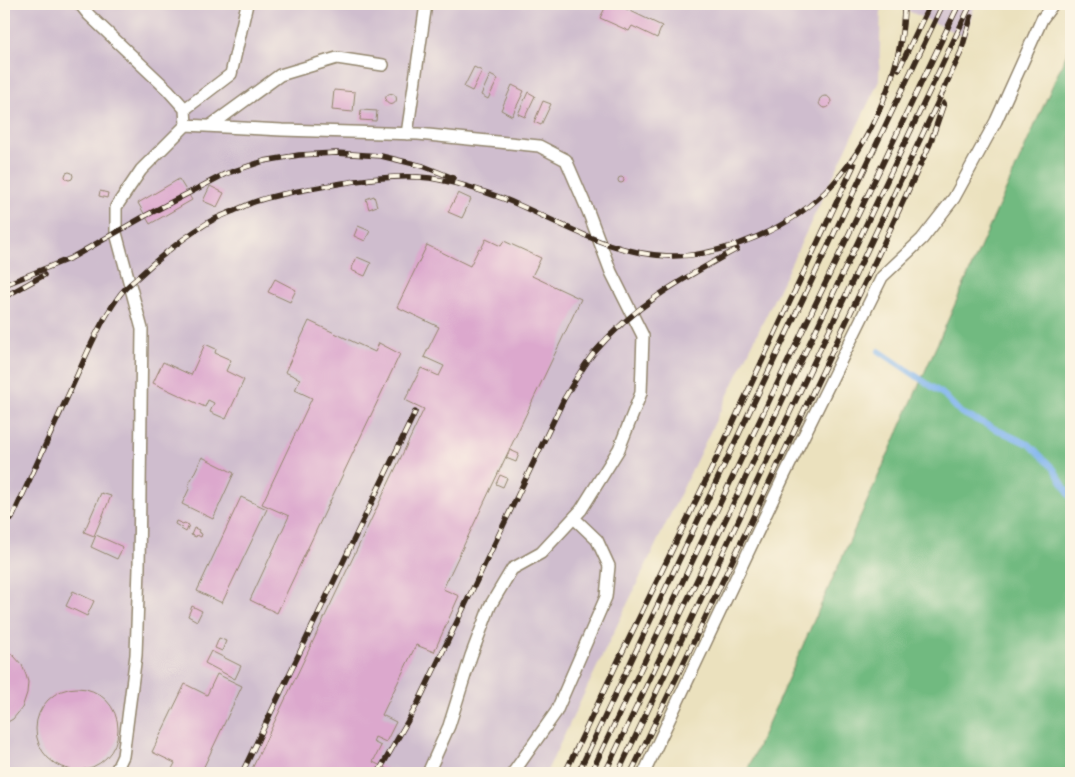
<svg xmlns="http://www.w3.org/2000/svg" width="1075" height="777" viewBox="0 0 1075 777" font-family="'Gochi Hand',sans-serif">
	<rect width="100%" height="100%" fill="#fcf5e5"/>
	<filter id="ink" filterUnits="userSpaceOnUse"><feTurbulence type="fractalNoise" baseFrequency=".02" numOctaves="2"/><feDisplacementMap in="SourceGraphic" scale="10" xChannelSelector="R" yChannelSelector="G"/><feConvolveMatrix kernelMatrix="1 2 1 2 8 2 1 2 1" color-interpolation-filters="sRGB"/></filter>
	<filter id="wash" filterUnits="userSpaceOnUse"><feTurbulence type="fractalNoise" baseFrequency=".0096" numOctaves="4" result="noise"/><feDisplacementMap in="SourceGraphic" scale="20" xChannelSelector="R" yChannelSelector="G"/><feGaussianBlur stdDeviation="1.12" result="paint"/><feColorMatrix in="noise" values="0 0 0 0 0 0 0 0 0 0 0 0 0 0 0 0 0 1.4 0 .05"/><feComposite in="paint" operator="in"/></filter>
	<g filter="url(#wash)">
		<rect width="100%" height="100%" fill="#ebe1be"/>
		<path fill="#cfbdce" d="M4,4H881L879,81L546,773H4Z
			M893,4H975L965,37Z"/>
		<path fill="#71ba80" stroke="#56724f" d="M1071,44V773H746Z"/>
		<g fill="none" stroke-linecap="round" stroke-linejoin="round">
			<path stroke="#81b5ef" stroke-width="6" d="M879,351L944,395L961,413L1030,445L1054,469L1071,498"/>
		</g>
		<g id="blocks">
			<path fill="#dca8cd" d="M607,4H616L662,26L657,38L632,26L629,31L600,18Z
				M474,67L482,71L472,91L464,87Z
				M490,75L498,79L488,99L481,95Z
				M512,85L524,91L512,116L501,110Z
				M334,90L355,92L353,112L332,110Z
				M528,92L535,96L525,117L518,114Z
				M385.5 99a5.5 5.5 0 1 1 11 0a5.5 5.5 0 1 1-11 0Z
				M819 102a6 6 0 1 1 12 0a6 6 0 1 1-12 0Z
				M543,101L551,104L541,125L534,122Z
				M361,110L377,111L376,121L360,120Z
				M65 176a4 4 0 1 1 8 0a4 4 0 1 1-8 0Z
				M618 180a3 3 0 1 1 6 0a3 3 0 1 1-6 0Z
				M179,179L192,200L150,224L138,203Z
				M210,186L224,193L217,207L203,201Z
				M100,191L108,193L107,198L99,196Z
				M458,193L471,199L462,218L448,212Z
				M374,196L377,206L369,209L366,199Z
				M358,226L370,231L365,241L354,236Z
				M486,239L501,246L504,241L541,258L532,276L581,299L443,589L459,596L434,652L416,645L382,715L396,722L386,742L375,737L373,742L381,746L373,762L387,769L386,773H250L424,409L405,400L421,368L439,376L444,366L424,357L439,327L397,307L427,245L470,266L479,248L481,249Z
				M357,257L371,263L365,276L351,270Z
				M275,279L296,290L290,302L268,292Z
				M309,321L375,352L379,343L400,354L277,613L250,600L289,516L262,504L312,398L295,390L300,379L285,372Z
				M205,344L216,349L215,353L231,360L226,371L244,380L226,419L210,412L214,403L208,400L205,407L153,383L163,362L191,375Z
				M510,450L519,454L516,462L506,458Z
				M202,457L234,473L213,519L182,504L190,487L188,486Z
				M500,475L507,478L503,487L496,484Z
				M101,493L111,496L94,536L84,532Z
				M241,497L267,509L222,603L197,591Z
				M176,521L183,524L184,523L189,525L186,532L181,529L182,528L175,524Z
				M194,528L199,530L198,532L202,534L201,537L197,535L196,537L191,535Z
				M96,535L123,547L117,559L91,547Z
				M73,591L94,601L87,616L66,606Z
				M192,606L202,611L197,621L188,616Z
				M219,638L226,641L222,651L215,648Z
				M4,649L14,656L22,665L26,675L28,682L27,693L22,708L13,719L4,724Z
				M211,651L241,666L235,679L205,663Z
				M217,674L242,686L201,773H170L175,763L152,752L185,684L207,695Z
				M36 729a41 41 0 1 1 82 0a41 41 0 1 1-82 0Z"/>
		</g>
	</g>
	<g filter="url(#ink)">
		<use href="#blocks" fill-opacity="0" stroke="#93866e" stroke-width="1"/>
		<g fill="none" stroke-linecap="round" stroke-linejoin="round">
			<g stroke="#93866e" stroke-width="14">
				<path id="lane" d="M80,4L89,15L168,90L185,109L186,125L141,170L116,207V233L142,329L139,568L136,655L123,756L115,773
					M185,109L231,74L247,4
					M186,125L282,130L418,134L539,146L566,160L588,211L611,272L643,336L641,393L619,449L581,510L541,553L512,569L490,606L471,656L449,726L428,773
					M210,126L280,75L337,58L383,65
					M407,134L426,4
					M513,773L556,712L606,597L609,566L597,540L574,518
					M644,773L782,480L882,277L922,239L954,198L996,121L1042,19L1053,4"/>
			</g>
			<use href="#lane" stroke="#fff" stroke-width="11"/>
			<g stroke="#3b2a1e" stroke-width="5.5">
				<path id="rail" d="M899,69L930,4
					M4,285L71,258L145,216L225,174L264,161L299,155L336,153L381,156L423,166L453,178
					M4,297L44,275
					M12,518C32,475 51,432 71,389C85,358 98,325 119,296C123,290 130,284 136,279C158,258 183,238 209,222C216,218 224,215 231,212C239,209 246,205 254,202C277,194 302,190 326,186C360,180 395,174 430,178C456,182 483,191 507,200C561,222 608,254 669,256C694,257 717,251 741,243C818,216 861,163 888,88C898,60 904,33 904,4
					M242,773L415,412
					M378,773L418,703L564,399C573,384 582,368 593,354C634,305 682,279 737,249
					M565,773L619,659L710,472L854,165
					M578,773L943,4
					M591,773L959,4
					M605,773L971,4
					M618,773L936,106L961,52L971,17
					M631,773L879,253L930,144L944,103"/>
			</g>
			<use href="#rail" stroke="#fcf5e5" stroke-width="4" stroke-dasharray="11" stroke-linecap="butt"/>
		</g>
	</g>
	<rect width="1075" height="777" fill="none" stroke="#fcf5e5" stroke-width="20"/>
</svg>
